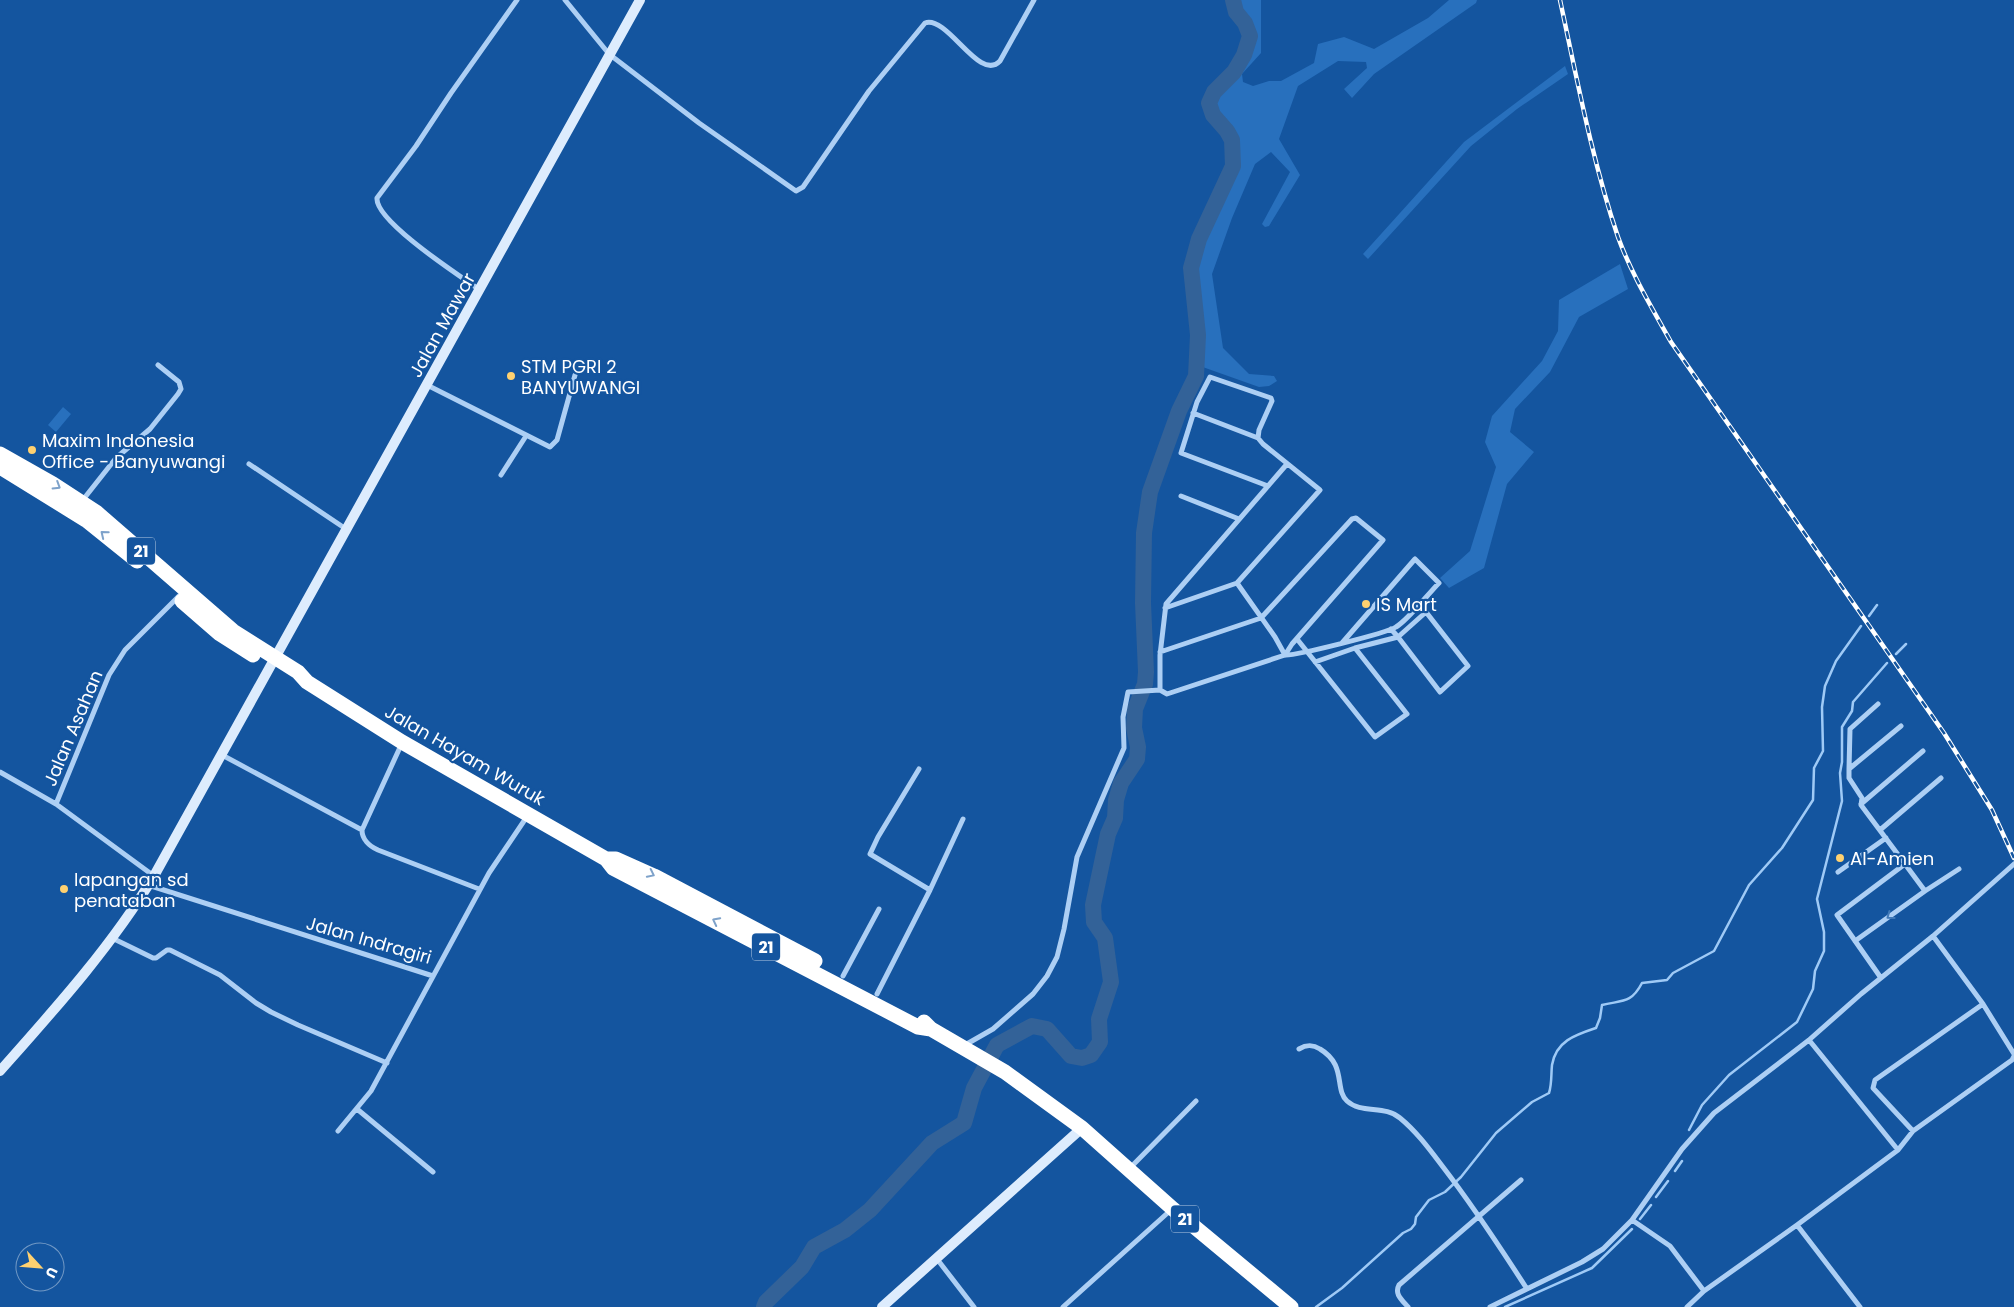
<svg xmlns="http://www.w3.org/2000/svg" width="2014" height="1307" viewBox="0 0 2014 1307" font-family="Poppins,sans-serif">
	<rect width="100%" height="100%" fill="#14559f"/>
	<path fill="#2870bd" d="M1233,0H1261V53L1242,74L1243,82L1253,86L1269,81H1281L1314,63L1318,44L1344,37L1374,49L1428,18L1449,0H1477L1476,3L1374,74L1352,98L1344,89L1367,68L1366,62L1338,61L1298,86L1279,139L1300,175L1269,226L1265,227L1262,224L1290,172L1271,152L1255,164L1232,218L1212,274L1223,348L1249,374L1274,376L1277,381L1269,386L1259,387L1197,365L1198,335L1191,268L1199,239L1233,166L1232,140L1227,131L1213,115L1209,103L1214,92L1234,72L1244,55L1250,36L1245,23L1236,12Z
		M1565,66L1568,74L1517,109L1471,146L1368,259L1363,254L1464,142Z
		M1620,264L1628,289L1579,317L1550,372L1515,409L1510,432L1534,452L1507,484L1484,568L1449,588L1440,578L1470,551L1496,467L1485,442L1492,416L1542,361L1558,331L1559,300Z
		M63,407L71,414L56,432L48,425Z"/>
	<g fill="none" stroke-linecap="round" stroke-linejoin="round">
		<path stroke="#9fcaf6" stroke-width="2.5" d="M1869,616L1877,605
			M1896,654L1906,644
			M1689,1130L1702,1105L1729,1075L1797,1022L1813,989L1815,971L1824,951V932L1817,899L1842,801L1840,773L1842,762V727L1852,711L1853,702L1887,663
			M1675,1171L1682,1161
			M1656,1197L1668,1181
			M1640,1219L1651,1205
			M1316,1307L1342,1288L1403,1233L1411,1229L1415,1224L1416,1217L1429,1200L1445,1192L1461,1177L1496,1133L1532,1102L1549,1093C1552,1084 1551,1074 1552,1065C1556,1041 1575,1035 1596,1028L1600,1018L1602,1005C1622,1000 1631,1004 1642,983L1667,980L1673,973L1714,951L1749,885L1782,848L1813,800L1814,768L1823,751L1822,707L1825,686L1836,661L1861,626
			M1505,1307L1592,1268L1632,1229"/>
		<path stroke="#336298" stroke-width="16" d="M764,1307L766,1302L802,1267L814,1247L845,1230L870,1210L932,1143L964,1123L974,1088L997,1045L1032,1026L1047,1029L1071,1056L1082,1058L1091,1055L1100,1042L1099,1019L1111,982L1105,938L1094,922L1093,905L1108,834L1115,818L1116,800L1121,783L1137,759L1138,747L1134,728L1135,709L1145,684L1146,672L1143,603L1144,533L1150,492L1179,411L1196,376L1198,335L1191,268L1199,239L1233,166L1232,140L1227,131L1213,115L1209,103L1214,92L1234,72L1244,55L1250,36L1245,23L1236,12L1233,0"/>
		<path stroke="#adcff4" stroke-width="5" d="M565,0L609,54L699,123L796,191L803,187L869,91L925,23C948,15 979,83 1000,61L1034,0
			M480,290C460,276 375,221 377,198L416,146L451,93L517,0
			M427,385L550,447L557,440L575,375
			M1193,413L1258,438
			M249,464L346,529
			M501,475L526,436
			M1181,496L1239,519
			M82,501L116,458L150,429L178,394L181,389L179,382L158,365
			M1165,608L1237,583
			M1426,612L1468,666L1440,692L1398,637Z
			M1297,639L1375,737L1407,714L1355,648L1398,637L1391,629
			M1160,652L1261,618L1352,519L1356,518L1383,540L1292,644L1285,655
			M1285,655C1295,656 1387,633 1396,627C1408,620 1428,594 1439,583L1415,559L1342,643
			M1315,662L1355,648
			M1160,690L1167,694L1285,655L1275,637L1237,583L1320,490L1263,444L1258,438L1259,430L1272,401L1271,398L1210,377L1197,402L1181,453L1268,486
			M402,743L362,830C362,839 369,846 378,850L479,889
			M222,755L362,830
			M919,769L878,837L870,854L930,890
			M1849,769L1850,729L1878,704
			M0,772L56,804
			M1861,804L1923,751
			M1880,830L1941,778
			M1905,864L1925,891
			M1838,872L1886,838
			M154,876L56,804L109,675L125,650L179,596
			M148,885L433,976
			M1933,936L1983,1004L2014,1054
			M112,938L153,958H156L167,950H170L220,975L256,1003L271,1012L298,1025L387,1063
			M1855,941L1925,891L1959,869
			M843,976L879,909
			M1881,978L1837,915L1905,864L1861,805L1862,798L1849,778V769L1901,726
			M877,994L930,890L963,819
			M1809,1040L1898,1150
			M965,1045L993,1029L1033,994L1047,976L1057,957L1064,929L1077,857L1124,748L1123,717L1128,692L1160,690V655L1166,604L1287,464
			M1299,1049C1306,1045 1312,1044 1320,1049C1347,1065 1334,1089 1347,1101C1361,1114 1385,1105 1400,1118C1417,1132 1430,1150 1443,1167C1473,1206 1500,1247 1527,1289
			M357,1109L433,1172
			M338,1131L371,1091L489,873L528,815
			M1913,1131L1873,1088L1875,1080L1983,1004
			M1129,1169L1196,1101
			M1632,1220L1670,1246L1704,1291
			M1797,1225L1860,1307
			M937,1259L974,1307
			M1063,1307L1172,1209
			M1408,1307C1402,1300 1394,1294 1399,1285L1521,1180
			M1490,1307L1582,1262L1603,1249L1632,1220L1682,1149L1714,1113L1809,1040L1861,994L1933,936L2014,864
			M1687,1307L1704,1291L1797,1225L1898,1150L1913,1131L2012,1060L2014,1056"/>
		<path stroke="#ddecfd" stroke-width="10" d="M0,1071C55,1009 111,947 154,876L640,0
			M882,1307L1082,1128"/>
		<path stroke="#fff" stroke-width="15" d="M0,454L53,484L96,512L233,631L298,672L307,682L402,742L606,859L613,868L918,1027L931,1029
			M0,467L86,520L137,561
			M182,601L220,634L253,655
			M606,859H616L654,876L815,961
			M924,1022L931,1029L1005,1072L1082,1128L1173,1209L1291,1307"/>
		<g stroke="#fff" stroke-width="4.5">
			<path id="rail" d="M1560,0C1577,79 1592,160 1618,237C1631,273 1652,308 1671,342L1944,733L1992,810L2014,858"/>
		</g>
		<use href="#rail" stroke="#14559f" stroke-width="2.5" stroke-dasharray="8" stroke-linecap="butt"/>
	</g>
	<defs><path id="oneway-chevron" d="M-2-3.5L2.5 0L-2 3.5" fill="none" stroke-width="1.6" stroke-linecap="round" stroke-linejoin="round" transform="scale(1.25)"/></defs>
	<g stroke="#7ea2ca">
		<use href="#oneway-chevron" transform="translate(57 486) rotate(32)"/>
		<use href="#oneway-chevron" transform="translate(104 534) rotate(-141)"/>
		<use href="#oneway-chevron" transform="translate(651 874) rotate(26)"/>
		<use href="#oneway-chevron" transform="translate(716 921) rotate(-153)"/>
	</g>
	<use stroke="#427ab8" href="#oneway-chevron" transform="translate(1890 916) rotate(144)"/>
	<g fill="#ffd170" stroke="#14559f" stroke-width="2">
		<circle cx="511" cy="376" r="5"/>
		<circle cx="32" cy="450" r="5"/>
		<circle cx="1366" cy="604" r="5"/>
		<circle cx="1840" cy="858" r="5"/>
		<circle cx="64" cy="889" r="5"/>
	</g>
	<g text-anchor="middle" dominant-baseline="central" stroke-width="4.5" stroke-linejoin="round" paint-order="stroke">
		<g fill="#14559f" stroke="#b8cce2" stroke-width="1">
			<rect x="127" y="537.5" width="28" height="27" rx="4"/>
			<rect x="752" y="933.5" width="28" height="27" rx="4"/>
			<rect x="1171" y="1205.5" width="28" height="27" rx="4"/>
		</g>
		<g font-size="16" font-weight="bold" fill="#fff">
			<text x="141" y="551">21</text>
			<text x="766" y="947">21</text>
			<text x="1185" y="1219">21</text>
		</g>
		<g font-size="18" fill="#fff" stroke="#14559f">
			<text transform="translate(442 325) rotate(-61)">Jalan Mawar</text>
			<text transform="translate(73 728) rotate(-67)">Jalan Asahan</text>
			<text transform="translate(465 755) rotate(30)">Jalan Hayam Wuruk</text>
			<text transform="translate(369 940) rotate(16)">Jalan Indragiri</text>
		</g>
		<g font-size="18" fill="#fff" stroke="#14559f" text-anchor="start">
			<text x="521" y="366">STM PGRI 2<tspan x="521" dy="21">BANYUWANGI</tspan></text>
			<text x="42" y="440">Maxim Indonesia<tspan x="42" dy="21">Office - Banyuwangi</tspan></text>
			<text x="1376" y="604">IS Mart</text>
			<text x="1850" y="858">Al-Amien</text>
			<text x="74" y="879">lapangan sd<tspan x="74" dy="21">penataban</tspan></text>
		</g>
	</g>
	<g transform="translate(40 1267) rotate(116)"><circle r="24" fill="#14559f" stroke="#7299c5"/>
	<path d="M0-4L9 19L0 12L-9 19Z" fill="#ffd170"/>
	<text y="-8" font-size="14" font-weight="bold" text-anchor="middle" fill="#ffffff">U</text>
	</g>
</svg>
